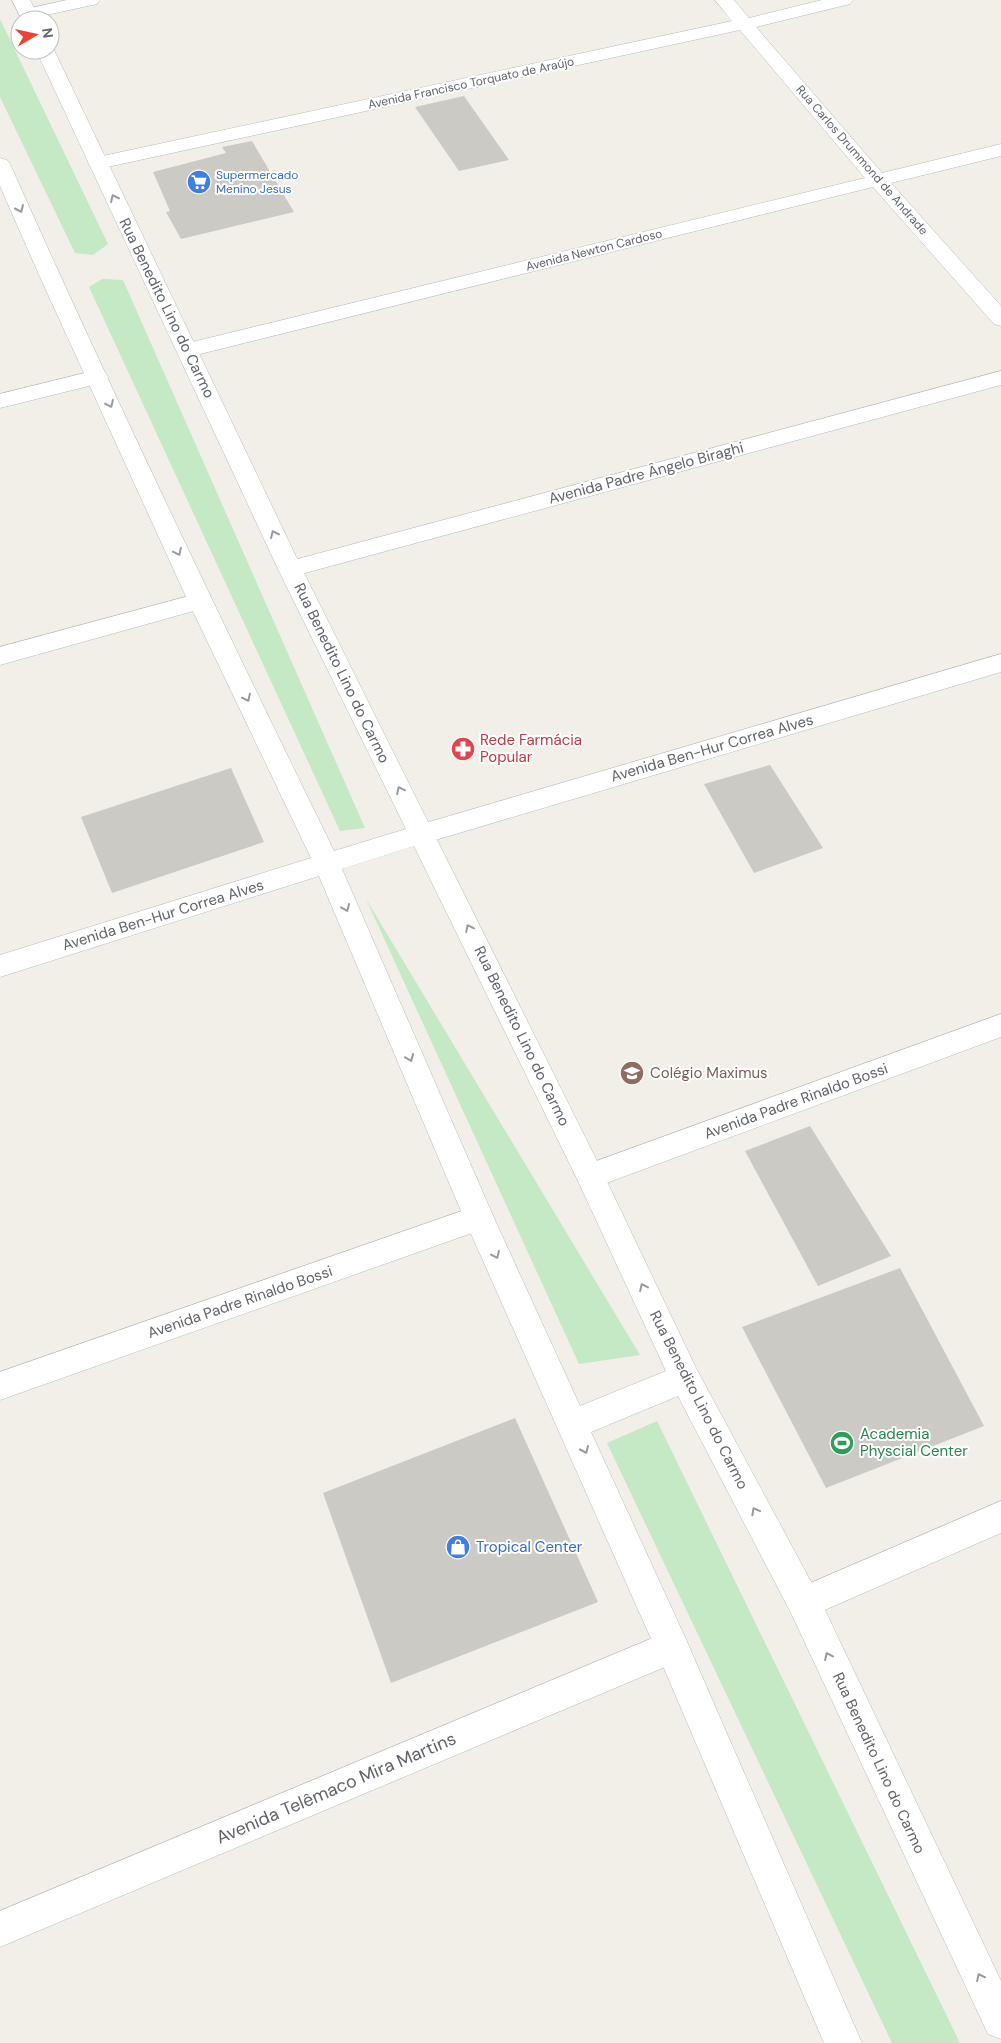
<svg xmlns="http://www.w3.org/2000/svg" width="1001" height="2043" viewBox="0 0 1001 2043" font-family="'DM Sans',sans-serif">
	<rect width="100%" height="100%" fill="#f1efe8"/>
	<path fill="#c5e8c5" d="M0,19L108,244L93,255L75,253L0,97Z
		M102,279L123,280L365,828L340,831L89,287Z
		M366,899L640,1355L579,1364Z
		M657,1421L960,2043H892L607,1443Z"/>
	<path fill="#cccac5" d="M464,96L509,160L459,171L415,107Z
		M252,141L294,212L181,239L166,212L170,211L153,172L226,153L222,147Z
		M770,765L823,848L754,873L704,784Z
		M231,768L264,842L112,893L81,817Z
		M810,1126L891,1256L818,1286L745,1151Z
		M900,1268L984,1426L826,1488L742,1327Z
		M515,1418L598,1602L391,1683L323,1493Z"/>
	<g fill="none" stroke-linecap="round" stroke-linejoin="round">
		<g stroke="#b5b8bc" stroke-width="1">
			<path id="street" d="M67,0H100L97,4L28,19L22,18L19,14L22,10Z
				M715,0H734L749,18L822,0H853L850,4L756,27L882,173L1001,144V156L891,183L1001,306V326L994,324L873,187L188,357L181,355L177,350L181,345L188,343L865,178L740,30L98,169L91,167L88,163L91,159L98,157L732,21Z
				M97,370L105,372L108,377L105,382L0,408V394Z
				M1001,371V385L290,577L282,575L278,569L282,563L290,561Z
				M200,593L208,595L212,601L208,607L0,665V647Z
				M1001,654V672L422,844L413,841L409,834L413,827L422,824Z
				M1001,1014V1037L590,1189L580,1185L576,1176L580,1167Z
				M479,1205L489,1209L494,1218L489,1227L0,1400V1372Z
				M1001,1501V1533L804,1619L792,1615L788,1603L792,1591Z
				M672,1630L684,1635L689,1647L684,1659L0,1947V1911Z"/>
		</g>
		<g stroke="#b6babf" stroke-width="1">
			<path id="secondary" d="M12,0H30L40,20H22Z
				M50,46L54,50L302,569L600,1167L696,1368L816,1591L1001,1981V2039L988,2034L792,1615L678,1396L591,1432L684,1635L862,2043H824L660,1659L464,1218L319,876L0,977V955L311,858L188,601L40,277L0,186V158L7,160L10,164C113,395 223,624 334,851L406,829L278,569L36,50H50ZM414,846L578,1181L666,1371L580,1406L494,1218L342,869Z"/>
		</g>
		<use href="#street" fill="#fff" fill-rule="evenodd"/>
		<use href="#secondary" fill="#fff" fill-rule="evenodd"/>
	</g>
	<defs><path id="oneway-chevron" d="M-2-3.5L2.5 0L-2 3.5" fill="none" stroke-width="1.6" stroke-linecap="round" stroke-linejoin="round" transform="scale(1.25)"/></defs>
	<g stroke="#979a9d">
		<use href="#oneway-chevron" transform="translate(114 198) rotate(-115)"/>
		<use href="#oneway-chevron" transform="translate(20 209) rotate(66)"/>
		<use href="#oneway-chevron" transform="translate(110 404) rotate(65)"/>
		<use href="#oneway-chevron" transform="translate(274 534) rotate(-115)"/>
		<use href="#oneway-chevron" transform="translate(178 552) rotate(65)"/>
		<use href="#oneway-chevron" transform="translate(247 698) rotate(64)"/>
		<use href="#oneway-chevron" transform="translate(400 790) rotate(-116)"/>
		<use href="#oneway-chevron" transform="translate(346 908) rotate(67)"/>
		<use href="#oneway-chevron" transform="translate(469 928) rotate(-116)"/>
		<use href="#oneway-chevron" transform="translate(410 1058) rotate(67)"/>
		<use href="#oneway-chevron" transform="translate(496 1255) rotate(65)"/>
		<use href="#oneway-chevron" transform="translate(643 1287) rotate(-115)"/>
		<use href="#oneway-chevron" transform="translate(585 1450) rotate(66)"/>
		<use href="#oneway-chevron" transform="translate(755 1511) rotate(-118)"/>
		<use href="#oneway-chevron" transform="translate(828 1656) rotate(-115)"/>
		<use href="#oneway-chevron" transform="translate(980 1977) rotate(-115)"/>
	</g>
	<defs>
		<g id="supermarket-disc" transform="scale(1.25)"><circle r="9.5" fill="#3f7fe0" stroke="#fff"/><path d="M-6-5.5h2.5l.6 2H6L4.5 2H-2.5L-4.4-4H-6ZM-1.5 3.2a1.3 1.3 0 1 0 .1 0ZM3 3.2a1.3 1.3 0 1 0 .1 0Z" fill="#fff"/></g>
		<g id="pharmacy-disc" transform="scale(1.25)"><circle r="9.5" fill="#e0444e" stroke="#fff"/><path d="M-2-6h4v4h4v4h-4v4h-4v-4h-4v-4h4Z" fill="#fff"/></g>
		<g id="school-disc" transform="scale(1.25)"><circle r="9.5" fill="#8d6e63" stroke="#fff"/><path d="M0-5L7-2L0 1L-7-2ZM-4 1L0 2.5L4 1V4Q0 6-4 4Z" fill="#fff"/></g>
		<g id="stadium-disc" transform="scale(1.25)"><circle r="9.5" fill="#2e9e5b" stroke="#fff"/><path d="M0-5a6.5 5 0 1 0 0 10a6.5 5 0 1 0 0-10ZM-3.5-1.8h7v3.6h-7Z" fill="#fff"/></g>
		<g id="shop-disc" transform="scale(1.25)"><circle r="9.5" fill="#3f7fe0" stroke="#fff"/><path d="M-5-2.5h2.3a2.7 3.5 0 0 1 5.4 0H5L5.5 6h-11ZM-1.5-2.5h3a1.5 2.3 0 0 0-3 0Z" fill="#fff"/></g>
	</defs>
	<g fill-rule="evenodd">
		<use href="#supermarket-disc" x="199" y="182"/>
		<use href="#pharmacy-disc" x="463" y="749"/>
		<use href="#school-disc" x="632" y="1073"/>
		<use href="#stadium-disc" x="842" y="1443"/>
		<use href="#shop-disc" x="458" y="1547"/>
	</g>
	<g text-anchor="middle" dominant-baseline="central" stroke-width="4" stroke-linejoin="round" paint-order="stroke">
		<g font-size="12" fill="#5f6368" stroke="#fff">
			<text transform="translate(471 83) rotate(-12)">Avenida Francisco Torquato de Araújo</text>
			<text transform="translate(862 160) rotate(49)">Rua Carlos Drummond de Andrade</text>
			<text transform="translate(594 250) rotate(-14)">Avenida Newton Cardoso</text>
		</g>
		<g font-size="12" fill="#366cbe" stroke="#fff" text-anchor="start">
			<text x="216" y="175">Supermercado<tspan x="216" dy="14">Menino Jesus</tspan></text>
		</g>
		<g font-size="15" fill="#5f6368" stroke="#fff">
			<text transform="translate(167 308) rotate(64)">Rua Benedito Lino do Carmo</text>
			<text transform="translate(646 473) rotate(-15)">Avenida Padre Ângelo Biraghi</text>
			<text transform="translate(342 673) rotate(64)">Rua Benedito Lino do Carmo</text>
			<text transform="translate(712 748) rotate(-16)">Avenida Ben-Hur Correa Alves</text>
			<text transform="translate(163 915) rotate(-17)">Avenida Ben-Hur Correa Alves</text>
			<text transform="translate(522 1036) rotate(64)">Rua Benedito Lino do Carmo</text>
			<text transform="translate(796 1101) rotate(-20)">Avenida Padre Rinaldo Bossi</text>
			<text transform="translate(240 1302) rotate(-19)">Avenida Padre Rinaldo Bossi</text>
			<text transform="translate(699 1400) rotate(63)">Rua Benedito Lino do Carmo</text>
			<text transform="translate(879 1763) rotate(65)">Rua Benedito Lino do Carmo</text>
		</g>
		<g font-size="15" fill="#be3a42" stroke="#fff" text-anchor="start">
			<text x="480" y="740">Rede Farmácia<tspan x="480" dy="17">Popular</tspan></text>
		</g>
		<g font-size="15" fill="#785e54" stroke="#fff" text-anchor="start">
			<text x="650" y="1073">Colégio Maximus</text>
		</g>
		<g font-size="15" fill="#27864d" stroke="#fff" text-anchor="start">
			<text x="860" y="1434">Academia<tspan x="860" dy="17">Physcial Center</tspan></text>
		</g>
		<g font-size="15" fill="#366cbe" stroke="#fff" text-anchor="start">
			<text x="476" y="1547">Tropical Center</text>
		</g>
		<g font-size="18" fill="#5f6368" stroke="#fff">
			<text transform="translate(336 1788) rotate(-23)">Avenida Telêmaco Mira Martins</text>
		</g>
	</g>
	<g transform="translate(35 35) rotate(81)"><circle r="24" fill="#ffffff" stroke="#bfc1c3"/>
	<path d="M0-4L9 19L0 12L-9 19Z" fill="#ea4335"/>
	<text y="-8" font-size="14" font-weight="bold" text-anchor="middle" fill="#5f6368">N</text>
	</g>
</svg>
